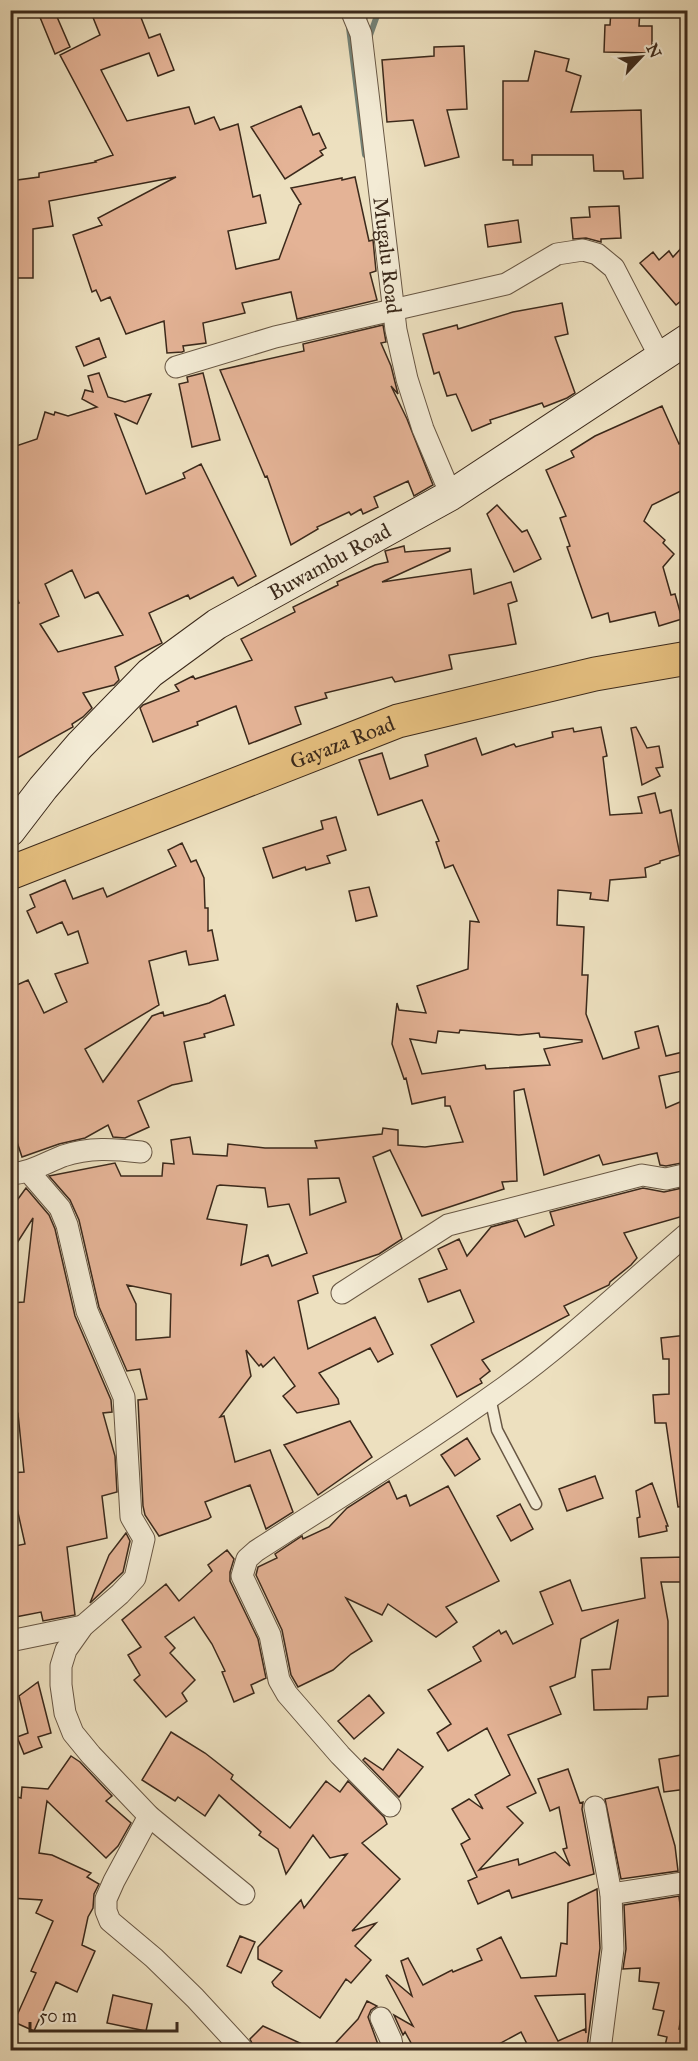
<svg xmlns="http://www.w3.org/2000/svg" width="698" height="2061" viewBox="0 0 698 2061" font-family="'IM FELL Great Primer',serif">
	<rect width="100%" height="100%" fill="#ede0bf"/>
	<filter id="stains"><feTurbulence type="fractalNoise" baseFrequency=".00333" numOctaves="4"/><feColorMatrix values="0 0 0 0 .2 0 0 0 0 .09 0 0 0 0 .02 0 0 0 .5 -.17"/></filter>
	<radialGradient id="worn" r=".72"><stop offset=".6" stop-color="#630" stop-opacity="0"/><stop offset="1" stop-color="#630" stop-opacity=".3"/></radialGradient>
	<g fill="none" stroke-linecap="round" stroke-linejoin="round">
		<path stroke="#738277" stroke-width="6" d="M363,22L368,10
			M349,28L365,155
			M369,38L379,10"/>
	</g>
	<path fill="#e4b396" stroke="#3b291b" stroke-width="1.5" fill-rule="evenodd" d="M37,10H54L70,47L55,54Z
		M90,10H138L149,38L160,34L174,70L158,76L149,53L101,70L127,121L189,107L195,124L214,117L220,130L238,124L253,197L260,195L266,223L228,231L236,269L279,259L299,205L301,204L291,188L342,178V180L355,177L369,241L373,240L376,271L370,273L377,300L297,319L291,292L242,303L245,313L203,323L206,343L183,346L184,351L182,352L167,353L164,321L126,334L110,297L101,301L96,290L92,292L73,235L102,225L98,218L176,177L49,201L53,226L33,229V278H10V181L39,177V173L96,162L95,161L113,155L60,55L100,35Z
		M611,10H640L639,26H652V53L604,52L605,25H610Z
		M464,46L467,109L447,110L459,157L425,166L413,120L387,122L382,60L434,56V47Z
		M535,51L569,59L566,71L581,76L571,112L641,110L643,178L624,179L623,171H594L593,155H532V165H513V160H503V81H528Z
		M301,106L313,135L319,133L326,148L320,151L323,155L285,179L251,127Z
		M619,206L621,238L601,239V242L586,238L573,239L571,218L590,217L589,207Z
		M518,220L521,242L488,247L485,225Z
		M687,242V296L676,305L640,263L653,252L659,260L669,251L673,257Z
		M562,303L568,334L555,337L575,393L567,398L544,407L542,403L490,420L491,423L472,431L456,394L447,396L439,372L434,374L423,334L457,325L458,329L513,312Z
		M383,325L386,342L381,343L391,366L398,394L391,386L407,419L433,485L414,496L408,481L374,497L378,507L363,514L361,509L351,515L349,512L317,527L318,529L291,545L267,476L265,477L220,370L304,351L303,344Z
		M99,338L106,357L84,366L76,347Z
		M99,373L108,397L125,402L151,394L137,424L115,414L146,494L185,478L183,473L201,464L256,576L238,586L233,577L190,599L188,595L149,613L162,643L115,667L119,680L114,685L83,693L92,708L83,717L72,724L73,727L10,762V607L19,603L10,584V448L37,439L45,412L54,415L55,412L68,416L97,407L82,399L85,390L93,392L88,376ZM72,570L85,598L98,592L123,635L58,652L40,624L59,616L45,584Z
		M203,373L220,440L192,447L179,384L188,382L187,377Z
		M662,406L679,444L687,439V467L682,471L687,483V488L652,505L644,521L665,540L663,543L674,554L663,567L671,595L675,594L682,619L659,626L655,612L610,622L608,613L592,618L567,547L570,546L560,518L566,516L546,470L574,457L571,451L595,436Z
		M497,505L522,532L527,530L541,559L514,572L487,514Z
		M404,546L405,552L450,548V551L382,582L471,569L474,594L511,582L517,601L508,604L516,644L449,655L452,669L395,682L392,677L325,693L327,698L295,707L301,724L249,744L236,706L197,722L198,725L153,742L140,708L143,705L179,691L175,685L193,676L195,679L252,660L241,639L295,612L293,607L338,585L337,582L375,565L388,562L385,551Z
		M601,727L607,756L603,757L610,815L642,813L638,797L655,793L660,813L671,810L680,855L660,861V863L645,868L646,877L610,880L608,901L590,899L591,893L558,890L557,925L584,927L582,975H588L586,1014L603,1059L639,1048L635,1032L658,1026L666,1056L687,1051V1070L659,1076L666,1108L687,1099V1162L666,1166L660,1165L657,1153L603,1165L599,1155L544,1175L524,1089L514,1091L517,1181L502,1182L504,1189L422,1216L390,1150L373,1157L402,1239L379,1254L313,1276L318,1293L298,1301L308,1349L375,1317L393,1354L378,1362L370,1348L319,1373L338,1399L339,1404L297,1413L283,1396L295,1386L274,1357L263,1367L261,1364L259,1366L246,1350L251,1376L220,1417L224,1416L235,1462L270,1450L293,1512L266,1529L250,1485L205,1502L211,1517L208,1519L159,1536L145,1515L143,1506L138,1400L147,1399L140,1369L127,1371L99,1307L79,1220L70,1200L49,1176L115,1163L121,1176H162L163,1163L174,1164L171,1140L190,1137L193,1154L227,1156L228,1144L265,1148H317L315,1141L382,1134L383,1128L398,1130V1145L425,1147L463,1142L450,1106H445V1097L412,1104L406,1078L404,1079L392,1044L397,1003L399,1010L426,1013L417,986L468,969L470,921L479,922L453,865L445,868L436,842L439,841L422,800L378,815L359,760L382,753L390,779L428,766L425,755L476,738L482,755L514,744L516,747L553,737L552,732L573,728L574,732ZM460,1030L519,1035L539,1033L540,1037L582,1040V1042L544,1049L550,1065L486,1069L485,1065L422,1074L410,1039L436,1043L438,1031L459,1033ZM339,1178L346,1202L310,1215L308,1179ZM220,1185L265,1188L268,1207L289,1204L307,1253L272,1266L268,1255L241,1265L247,1225L207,1219L217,1186ZM127,1285L171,1294L170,1337L136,1340V1304Z
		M636,727L647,748L659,746L663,767L656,768L660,776L642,785L631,728Z
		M336,817L346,850L327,856L330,863L306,870L305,867L273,878L263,848L323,829L321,821Z
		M182,843L191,862L196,860L204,878L205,908H208V931L212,930L218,960L189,965L186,951L149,961L159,1005L85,1049L103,1082L152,1016L163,1012L164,1016L209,1003L225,995L234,1025L204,1034L205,1037L184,1042L192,1081L172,1085L138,1101L149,1127L125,1138L113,1137L108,1125L85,1138L59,1144L22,1157L10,1121V988L28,980L44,1013L67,1002L55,974L88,963L78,931L68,935L62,922L37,933L27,911L35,907L30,895L65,880L73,899L103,888L107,897L176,866L168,850Z
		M369,887L377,916L356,921L349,891Z
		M687,1187V1215L624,1233L637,1258L631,1265L610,1282L609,1285L564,1306L569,1315L482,1360L490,1371L480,1379L482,1383L457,1397L431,1345L474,1322L460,1290L428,1302L419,1279L447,1269L438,1249L459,1239L467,1256L491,1227L517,1220L525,1237L554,1225L550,1212L643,1188L664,1192Z
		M26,1188L49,1215L55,1229L75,1316L111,1400L112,1412L103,1413L115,1456L117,1492L102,1496L107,1538L67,1547L75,1615L43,1621L41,1612L10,1618V1547L25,1544L10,1477V1473L24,1472L18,1414L10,1423V1303L24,1302L33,1218L10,1254V1210Z
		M687,1335V1396H686L687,1506L678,1507L666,1423H655L653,1395L669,1394V1359H663L661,1338Z
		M350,1421L372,1457L318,1495L284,1445Z
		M467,1438L480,1459L455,1476L441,1455Z
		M595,1476L603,1498L567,1511L559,1489Z
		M389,1481L397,1499L406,1495L410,1506L448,1486L499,1581L446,1607L457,1622L436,1637L388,1604L382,1615L346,1598L372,1641L351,1654L333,1670L298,1687L291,1675L282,1630L256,1575L258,1567L277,1558L275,1554L302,1536L303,1539L329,1527L347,1508Z
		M652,1483L668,1526H666L667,1531L639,1537L637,1518L640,1517L636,1491Z
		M520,1504L533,1529L511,1541L497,1516Z
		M126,1533L130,1541L123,1572L90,1603L109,1555Z
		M227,1550L234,1559L230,1572V1581L258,1639L266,1678L251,1685L254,1693L234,1702L222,1672L225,1671L212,1644L194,1617L165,1637L175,1648L170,1653L195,1680L182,1693L187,1701L166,1717L134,1680L140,1675L128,1655L141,1647L122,1620L166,1584L179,1601L212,1571L208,1565Z
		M687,1557V1582H661L668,1621V1696L648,1697L647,1709L594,1710L592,1670L610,1669L618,1620L581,1639L575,1677L550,1687L561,1714L508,1735L536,1793L507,1807L523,1823L479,1870L518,1859L519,1865L555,1852L570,1866L563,1849L567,1848L559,1807L550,1811L538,1779L568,1769L580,1803L583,1802L582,1809L594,1874L512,1898L509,1890L478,1904L468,1881L477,1877L461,1844L470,1839L452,1809L469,1799L483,1809L475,1795L510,1775L487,1728L448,1751L437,1733L451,1724L428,1690L481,1661L473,1647L499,1630L501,1634L506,1631L513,1644L553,1624L540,1592L570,1580L582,1611L645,1598L641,1558Z
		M38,1682L51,1733L38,1737L42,1747L24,1754L17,1737L28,1733L19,1696Z
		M369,1695L384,1713L354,1739L338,1721Z
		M171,1732L205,1753L233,1775L231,1779L290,1828L326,1781L340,1792L348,1781L384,1817L387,1824L362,1843L400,1879L352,1931L376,1923L355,1946L371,1960L351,1983L346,1979L320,2018L274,1986L272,1982L282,1971L258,1959V1947L301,1900L304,1908L347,1854L330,1858L313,1835L286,1874L278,1849L259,1835L261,1832L219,1795L205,1816L178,1797L175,1801L142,1780Z
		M398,1749L423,1767L399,1797L363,1760L365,1758L383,1770Z
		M687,1754V1789L664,1792L659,1759Z
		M71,1756L80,1762L112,1796L106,1801L131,1823L118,1846L106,1858L47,1801L39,1853L52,1855L91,1873L87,1877L99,1884L94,1894L93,1908L88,1917L82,1945L95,1951L77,1992L56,1982L34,2031L14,2022L36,1973L31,1971L53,1921L36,1913L42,1900L10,1898V1795L21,1798L22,1787L48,1789Z
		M658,1787L675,1846L678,1871L621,1879L605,1799Z
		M597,1889L600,1948L587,2047L581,2050H530L521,2032L488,2050H415L405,2032L403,2035L394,2015L413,2026L386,1976L387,1975L412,1996L401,1961L408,1958L423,1985L452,1970L453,1972L482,1960L477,1949L501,1937L521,1978L556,1976L561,1943L567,1944L568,1903ZM585,1994L586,2033L585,2029L558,2041L535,1996Z
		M679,1896L682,1922L687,1921V1981L679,2029H687V2050H664L667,2037L658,2035L664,2011L653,2009L659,1983L639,1981L640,1968L623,1969L626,1949L624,1905Z
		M240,1936L255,1942L241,1973L227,1966Z
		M113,1995L152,2004L146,2031L107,2023Z
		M367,2001L377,2006L371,2010L368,2017L380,2050H329L358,2019Z
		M263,2026L315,2050H255L250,2039Z"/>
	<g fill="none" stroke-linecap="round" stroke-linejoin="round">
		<g stroke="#685744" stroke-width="13">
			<path id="lane" d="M490,1397L497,1430L536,1504"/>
		</g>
		<g stroke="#685744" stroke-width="23">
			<g id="street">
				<path id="s1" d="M351,10L361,34L396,330L407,379L423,429L451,495"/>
				<path d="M176,367L275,337L506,284L557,254L583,250L597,254L614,268L660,357"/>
				<path d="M29,1172L60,1208L67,1225L87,1311L124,1397L131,1517L144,1539L135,1578L120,1594L83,1626L66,1650L61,1666V1685L65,1713L73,1733L91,1755L149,1816L244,1894"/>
				<path d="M10,1174C30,1173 45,1163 63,1156C89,1147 114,1149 141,1152"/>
				<path d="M342,1293L448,1225L642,1175L666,1179L688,1174"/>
				<path d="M10,1641L83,1626"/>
				<path d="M390,1806L340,1755L287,1694L279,1680L270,1635L242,1576L247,1559L256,1551C340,1497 425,1444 506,1386C570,1340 628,1284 688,1233"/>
				<path d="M595,1807L611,1894L613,1949L600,2050"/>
				<path d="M149,1816L114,1881L106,1899V1911L110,1921L154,1958L195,1998L243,2050"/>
				<path d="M611,1894L688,1882"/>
				<path d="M381,2018L391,2040L393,2050"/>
			</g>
		</g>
		<g stroke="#3b291b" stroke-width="32">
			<g id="secondary">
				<path id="s2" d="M10,831L43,788L80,745L150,673L217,624L451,495L688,339"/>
			</g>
		</g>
		<g stroke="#3b291b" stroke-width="35">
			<g id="primary">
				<path id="s3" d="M10,873L398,721L595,674L688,658"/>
			</g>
		</g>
		<use href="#lane" stroke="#f3ebd5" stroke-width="10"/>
		<use href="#street" stroke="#f3ebd5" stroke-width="21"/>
		<use href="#secondary" stroke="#f3ebd5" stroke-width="30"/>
		<use href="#primary" stroke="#e6c080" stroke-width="33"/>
	</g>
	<g text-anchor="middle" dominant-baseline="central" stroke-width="6" stroke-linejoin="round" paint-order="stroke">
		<g font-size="21" fill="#3b291b" stroke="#f3ebd5">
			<text stroke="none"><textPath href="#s1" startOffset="249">Mugalu Road</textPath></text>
			<text stroke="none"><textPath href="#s2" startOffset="423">Buwambu Road</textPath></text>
			<text stroke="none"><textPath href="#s3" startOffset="357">Gayaza Road</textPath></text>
		</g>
	</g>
	<rect width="698" height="2061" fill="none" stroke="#ede0bf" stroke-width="36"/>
	<rect x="12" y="12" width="674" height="2037" fill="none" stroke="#3b291b" stroke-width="3"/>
	<rect x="18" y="18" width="662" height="2025" fill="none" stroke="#3b291b" stroke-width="1.5"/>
	<g transform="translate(641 57) rotate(64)" stroke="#f3ebd5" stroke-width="4.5" paint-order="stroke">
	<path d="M0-4.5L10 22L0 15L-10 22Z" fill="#3b291b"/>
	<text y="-9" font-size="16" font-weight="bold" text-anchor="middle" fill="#3b291b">N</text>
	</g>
	<path d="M30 2022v9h147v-9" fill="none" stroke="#3b291b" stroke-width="3"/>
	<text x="39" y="2022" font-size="18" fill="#3b291b" stroke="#f3ebd5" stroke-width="4.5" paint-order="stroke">50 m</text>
	<rect width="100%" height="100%" filter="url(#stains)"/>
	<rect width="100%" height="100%" fill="url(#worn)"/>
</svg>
